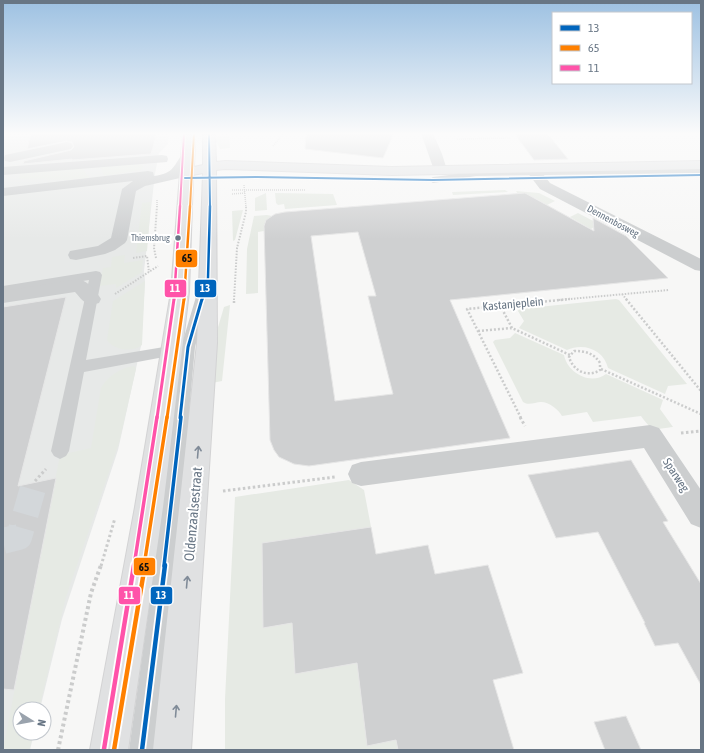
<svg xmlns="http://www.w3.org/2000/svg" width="704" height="753" viewBox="0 0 704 753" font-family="'Asap Condensed',sans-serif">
	<rect width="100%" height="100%" fill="#f7f7f6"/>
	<path fill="#e7e9e8" d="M3,133H169L168,144L159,153L155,174L144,271L145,281L141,346L118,450L62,619L40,709H20V733H34L30,750H3Z"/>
	<path fill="#e6eae4" d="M219,133H229L230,148L220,149L216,141Z
		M142,164L143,167L141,170L104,176L100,166Z
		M81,167L90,178L66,180L19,179L21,172Z
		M505,190L508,192L453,195L452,192Z
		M516,191L539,193L555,201L547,205L535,198L518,194Z
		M266,193L267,210L255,211V198Z
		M275,193L333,194L337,205L285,209L284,204L278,205L276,203Z
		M151,202L147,251L136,253L142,203Z
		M243,210L235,240L233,241L232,211Z
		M578,213L599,224L591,229L570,217Z
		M267,215L272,216L268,219L264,231L258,232V293L246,294L247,249L254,216Z
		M125,255L124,263L143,260L142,272L116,288V284L99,286L103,268L111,267L112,257Z
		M145,281L142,345C133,353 113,350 107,340L113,301Z
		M616,299L619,300L687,384L668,386L665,394L608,368C604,350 584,342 567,350L519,328L524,321L518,311L519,309Z
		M230,305L222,381L212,383L216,334L224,307Z
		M515,333L564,355C567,372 590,386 606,374L663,400L660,409L673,427C654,429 653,433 641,416L593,422L587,412L562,416C559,410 549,402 541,402C535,402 529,406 523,402L493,342L495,340L510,338Z
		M134,366L136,369L119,443L66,597L39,709H20V733H34L29,750H3L60,455L91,448L101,388C108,376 120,368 134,366Z
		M349,480L364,490L371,527L262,543L263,628L292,623L295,674L357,663L367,745L396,740L398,750H225V699L235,497Z"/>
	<path fill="#cfd0d1" stroke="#e6e6e6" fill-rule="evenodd" d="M31,133H157L151,154L72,160V159L23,164L24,161L71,150L74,147L72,142L67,141L27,149Z
		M306,133H394L383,158L305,149Z
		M514,133H547L568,159L534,160Z
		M525,193L594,231L593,218L626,236L668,278L450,300L510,438L309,466L294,464L279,457L274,450L270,440L264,226L266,220L275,214L285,212ZM358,232L376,296H368L393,394L335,401L311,236Z
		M66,297L18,486L56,478L14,690L3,689V307Z
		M631,460L668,521L663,522L701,584V685L678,643L655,646L644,623H645L598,532L556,538L528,475Z
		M371,527L376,554L428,545L435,574L488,565L523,673L493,680L514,750H398L396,740L367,746L357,663L295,674L292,623L263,628L262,543Z
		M626,716L641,750H605L594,722Z"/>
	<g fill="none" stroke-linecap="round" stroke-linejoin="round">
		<path stroke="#d3d7da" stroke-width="26" stroke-dasharray="26 14" stroke-linecap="butt" d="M3,541L19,537L35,481"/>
		<g stroke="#d3d3d4" stroke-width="2">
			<path id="secondary" d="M183,133H195L194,167L203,165V133H215L216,162L225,161L392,167L701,161V169L392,175L225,169L216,170L217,343L191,750H153L197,343L203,173L193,175L189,292L163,507L128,750H90L135,507L171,292Z"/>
		</g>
		<path stroke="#cbcccc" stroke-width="1.5" stroke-dasharray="1 1" stroke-linecap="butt" d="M457,139L511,138
			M273,146L284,133
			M244,185L246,207
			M232,190H305
			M232,194L245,193
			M157,207V200"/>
		<path stroke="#cbcccc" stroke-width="2" stroke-dasharray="1.5 1.5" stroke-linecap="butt" d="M133,258L147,256L149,272
			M156,258L154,248L157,206
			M115,294L158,266
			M622,294L627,300
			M234,300L237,248L246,212V206
			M559,300L669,290"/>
		<path stroke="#cbcccc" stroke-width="2.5" stroke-dasharray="2 2" stroke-linecap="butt" d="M626,299L701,391
			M234,303V299
			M500,305L512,328
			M478,331L512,328L570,355
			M574,351C585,351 594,353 600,363V370C588,378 573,371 569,357Z
			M601,369L701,414
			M521,418L467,309L570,299"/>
		<path stroke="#cbcccc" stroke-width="3" stroke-dasharray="2.5 2.5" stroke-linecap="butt" d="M520,417L525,426
			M681,433L701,431
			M35,481L46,469
			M223,491L335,477
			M101,566L115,518"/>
		<path stroke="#cbcccc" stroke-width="4" stroke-dasharray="3 3" stroke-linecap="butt" d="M58,750L91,593L101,565"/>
		<path fill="#cccecf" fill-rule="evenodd" d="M701,167V173L476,176L433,183L428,180L433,177L457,174L455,172L460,169L485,171Z
			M96,271L100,272L102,275L86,360L182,344L198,290L200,287L204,286L208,287L210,290L195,347L171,608L155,750H129L149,608L180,354L84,372L69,451L66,456L60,459L54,456L51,451L89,280L3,294V286Z"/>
		<path fill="#cccecf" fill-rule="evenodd" d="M421,133H433L442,154L447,170L445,173H435Z
			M67,142L71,143L73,146L71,149L10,162L5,161L4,158L5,155L10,154Z
			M187,152L191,153L193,156L180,178L145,186L136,191L127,240L125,243L115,250L105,254L76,260L70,259L68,255L70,251L98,246L111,238L122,189L133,181L3,196V188L148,171L153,172L154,176C174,173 172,168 183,153Z
			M162,155L167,156L168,159L167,162L3,175V167Z
			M531,164L536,165L550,183L701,259V271L695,270L540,189L524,168L526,165Z
			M79,279C89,282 96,291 101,299L99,303C86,307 82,300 75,292L3,303V291Z
			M650,425L659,428L701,490V528L691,524L644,448L361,486L352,483L348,474L352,465L361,462Z"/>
		<use href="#secondary" fill="#e0e1e2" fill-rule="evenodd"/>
		<g stroke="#fff" stroke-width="4">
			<path id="bus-1-far4" d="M209,133L210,207
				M185,178L257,177L433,180L701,175"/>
		</g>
		<g stroke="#fff" stroke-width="5">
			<path id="bus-1-far3" d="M202,300L208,278L210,206"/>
		</g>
		<g stroke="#fff" stroke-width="6">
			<path id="bus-1-far2" d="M180,418L188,347L202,299"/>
		</g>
		<g stroke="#fff" stroke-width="6">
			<path id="bus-1-far1" d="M164,566L181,417"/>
		</g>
		<g stroke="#fff" stroke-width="8">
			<path id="bus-1" d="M142,750L165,565"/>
		</g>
		<g stroke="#fff" stroke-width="4">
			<path id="bus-2-far4" d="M190,207L194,133"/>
		</g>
		<g stroke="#fff" stroke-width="5">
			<path id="bus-2-far3" d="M184,300L190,206"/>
		</g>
		<g stroke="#fff" stroke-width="6">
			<path id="bus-2-far2" d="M167,418L184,299"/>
		</g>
		<g stroke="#fff" stroke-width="6">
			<path id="bus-2-far1" d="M144,566L167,417"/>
		</g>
		<g stroke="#fff" stroke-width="8">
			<path id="bus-2" d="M114,750L145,565"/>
		</g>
		<g stroke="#fff" stroke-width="4">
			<path id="bus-3-far4" d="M180,207L184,133"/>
		</g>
		<g stroke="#fff" stroke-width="5">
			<path id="bus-3-far3" d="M174,300L180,206"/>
		</g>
		<g stroke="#fff" stroke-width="6">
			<path id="bus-3-far2" d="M157,418L174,299"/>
		</g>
		<g stroke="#fff" stroke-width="6">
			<path id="bus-3-far1" d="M134,566L157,417"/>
		</g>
		<g stroke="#fff" stroke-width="8">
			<path id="bus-3" d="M104,749L134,565"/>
		</g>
		<use href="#bus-1-far4" stroke="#0065bd" stroke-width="2"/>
		<use href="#bus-1-far3" stroke="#0065bd" stroke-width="2.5"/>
		<use href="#bus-1-far2" stroke="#0065bd" stroke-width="3"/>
		<use href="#bus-1-far1" stroke="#0065bd" stroke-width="3.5"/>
		<use href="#bus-1" stroke="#0065bd" stroke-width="4.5"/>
		<use href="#bus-2-far4" stroke="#ff8000" stroke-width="2"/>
		<use href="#bus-2-far3" stroke="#ff8000" stroke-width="2.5"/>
		<use href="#bus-2-far2" stroke="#ff8000" stroke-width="3"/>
		<use href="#bus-2-far1" stroke="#ff8000" stroke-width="3.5"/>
		<use href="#bus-2" stroke="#ff8000" stroke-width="4.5"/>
		<use href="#bus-3-far4" stroke="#ff53a9" stroke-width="2"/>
		<use href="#bus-3-far3" stroke="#ff53a9" stroke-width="2.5"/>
		<use href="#bus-3-far2" stroke="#ff53a9" stroke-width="3"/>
		<use href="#bus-3-far1" stroke="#ff53a9" stroke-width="3.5"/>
		<use href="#bus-3" stroke="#ff53a9" stroke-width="4.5"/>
	</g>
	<defs><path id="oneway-shaft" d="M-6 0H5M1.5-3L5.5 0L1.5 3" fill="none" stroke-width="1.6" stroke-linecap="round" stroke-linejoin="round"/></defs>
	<g stroke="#808b98">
		<use href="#oneway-shaft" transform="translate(198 452) rotate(-85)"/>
		<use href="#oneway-shaft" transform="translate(187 582) rotate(-85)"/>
		<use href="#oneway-shaft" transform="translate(176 711) rotate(-85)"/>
	</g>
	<linearGradient id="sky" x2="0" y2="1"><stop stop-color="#9dc1e2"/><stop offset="0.56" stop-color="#fbfbfb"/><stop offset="1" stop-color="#fbfbfb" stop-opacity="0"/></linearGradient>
	<rect width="704" height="239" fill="url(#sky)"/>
	<circle fill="#687685" stroke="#fff" stroke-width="1.5" cx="178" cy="238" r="3.5"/>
	<g text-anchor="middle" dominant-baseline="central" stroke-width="4" stroke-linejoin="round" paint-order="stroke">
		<g font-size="9" fill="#687685" stroke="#fff" text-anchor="end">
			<text x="170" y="238">Thiemsbrug</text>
		</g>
		<g font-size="10" fill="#687685" stroke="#fff">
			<text transform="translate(613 221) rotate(28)">Dennenbosweg</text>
		</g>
		<g font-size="12" fill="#687685" stroke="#fff">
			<text transform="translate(513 304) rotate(-5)">Kastanjeplein</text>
			<text transform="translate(676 475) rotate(57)">Sparweg</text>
		</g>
		<g font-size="14" fill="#687685" stroke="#fff">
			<text transform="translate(193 514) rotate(-85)">Oldenzaalsestraat</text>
		</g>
	</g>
	<g stroke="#fff" stroke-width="1.5">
		<rect x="175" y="249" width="23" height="19" rx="4" fill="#ff8000"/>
		<rect x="194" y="279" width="23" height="19" rx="4" fill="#0065bd"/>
		<rect x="164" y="279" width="23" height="19" rx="4" fill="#ff53a9"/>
		<rect x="133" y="557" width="23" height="19" rx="4" fill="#ff8000"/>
		<rect x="150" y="586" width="23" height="19" rx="4" fill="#0065bd"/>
		<rect x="118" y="586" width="23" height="19" rx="4" fill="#ff53a9"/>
	</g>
	<g font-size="11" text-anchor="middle" font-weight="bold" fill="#fff">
		<text x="205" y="292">13</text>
		<text x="175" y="292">11</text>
		<text x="161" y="599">13</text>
		<text x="129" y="599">11</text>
	</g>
	<g font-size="11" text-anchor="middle" font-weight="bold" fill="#111">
		<text x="187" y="262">65</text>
		<text x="144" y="571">65</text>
	</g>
	<rect width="704" height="753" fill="none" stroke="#687685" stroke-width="8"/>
	<rect x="552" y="12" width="140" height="72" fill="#ffffff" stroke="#c3c8ce"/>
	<rect x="560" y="25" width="20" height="6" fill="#0065bd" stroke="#c3c8ce"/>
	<text x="588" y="32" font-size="12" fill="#687685">13</text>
	<rect x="560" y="45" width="20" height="6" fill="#ff8000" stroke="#c3c8ce"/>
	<text x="588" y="52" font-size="12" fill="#687685">65</text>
	<rect x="560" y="65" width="20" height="6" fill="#ff53a9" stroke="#c3c8ce"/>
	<text x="588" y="72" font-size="12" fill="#687685">11</text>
	<g transform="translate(32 721) rotate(101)"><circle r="19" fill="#ffffff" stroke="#c3c8ce"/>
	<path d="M0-3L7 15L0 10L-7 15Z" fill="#9aa3ad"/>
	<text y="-6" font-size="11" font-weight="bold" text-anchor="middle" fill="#687685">N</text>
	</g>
</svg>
